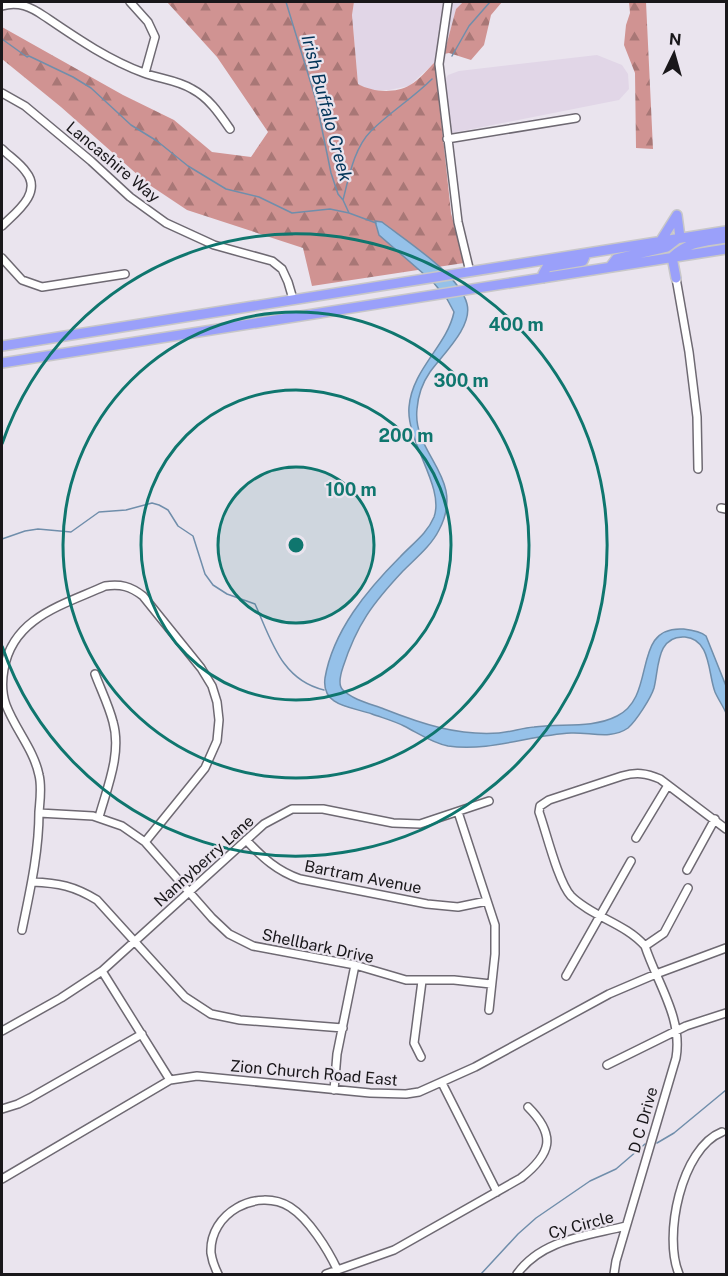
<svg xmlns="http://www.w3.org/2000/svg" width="728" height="1276" viewBox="0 0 728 1276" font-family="'Public Sans',sans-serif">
	<defs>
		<pattern id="forest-firs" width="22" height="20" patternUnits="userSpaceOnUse" patternTransform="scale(1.5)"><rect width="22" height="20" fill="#d09392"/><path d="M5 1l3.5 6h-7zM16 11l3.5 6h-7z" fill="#a87776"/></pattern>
	</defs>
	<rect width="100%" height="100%" fill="#eae4ee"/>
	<path fill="#e1d6e7" d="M354,2H463L456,9L444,54L409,86L389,90H369L358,84L352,15Z
		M597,55L622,65L628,74L629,89L619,100L457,132L452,133L449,129L443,83L448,75L459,71Z"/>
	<path fill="url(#forest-firs)" d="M167,2H354L352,15L358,84C372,92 395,94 410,85C419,80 427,70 435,62L451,213L464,263L312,286L303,248L187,210L148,184L61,107L2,59V27L123,95L174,120L212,152L251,157L268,132L217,57Z
		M463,2H502L491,15L484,45L471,60L449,53L444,54L456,9Z
		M629,2H646L653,149L636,148L635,73L624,45L626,25L630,13Z"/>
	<path fill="#95c1e9" stroke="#708eab" stroke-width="1.5" d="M375,221L382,222C405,240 460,275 467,304C473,327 442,355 430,372C423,382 418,396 417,409C412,455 467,477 439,530C431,546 416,558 403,571C373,603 357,624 343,667C341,673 337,685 343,690C353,700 371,704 384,709C422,724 458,736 499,733C511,732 522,728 534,727C560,723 592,729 617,716C658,696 630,626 683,629C691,630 700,631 706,636L726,686V713C723,706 718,699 715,692C708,674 711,639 685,637C656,635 659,669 654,688C651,698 636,721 628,728C611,740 590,732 571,733C530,735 490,752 448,746C432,743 418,733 404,726C394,721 383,718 372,714C353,707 321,707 325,678C333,631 367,590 400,557C412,544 427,534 434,517C445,487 406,442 409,407C412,369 447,346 454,312L447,299L433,282L379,235Z"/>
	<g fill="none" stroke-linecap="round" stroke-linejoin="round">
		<path stroke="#708eab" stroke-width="1.5" d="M286,2L316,100L331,173L338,194L343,200L349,213L376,223
			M2,39L27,57L29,56L73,77L91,88L131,125L157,141L188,166L226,189L259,197L292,213L330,209L349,213
			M452,56L469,26L490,2
			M343,200C349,177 354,148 371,131C390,112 413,98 432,79
			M2,539L25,531L38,529L71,532L99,512L126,510L152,503L159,505L168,510L178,526L193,536L205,574L213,585L227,594L255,604C271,639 281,680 324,690
			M657,1143L674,1133L726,1090
			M481,1274L518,1234L536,1218L590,1181L616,1169L645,1144"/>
		<g stroke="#6e6972" stroke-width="10">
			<path id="minor" d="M130,2L148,22L155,37L145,73
				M448,2L439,64L458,222L470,272
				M2,6C18,1 31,7 44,16C75,37 108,60 144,73C160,79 177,80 192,89C209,98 219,113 230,129
				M2,93L25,106L91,161L130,197L166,223L214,245L272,261L282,269L288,282L293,299
				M447,139L576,118
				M2,149C9,156 20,163 26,172C43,193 15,213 2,226
				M2,258L22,280L42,287L125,274
				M676,278L689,352L697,417L698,469
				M721,508L726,509
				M95,674C101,690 109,706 113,722C122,753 107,788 99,817
				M458,812L495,925V954L489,1010
				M39,813L93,816L122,826L145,842L212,918L229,934L253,946L355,965L406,980H454L491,984
				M636,838L668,785
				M246,840C263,858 277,871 300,879L427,904L458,907L487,901
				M687,870L715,819
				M32,882C59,883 74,886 97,900L185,997L211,1014L240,1020L343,1028
				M22,930C30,891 39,852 39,812C40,800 42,787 39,775C34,750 15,729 6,705C2,694 2,680 4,669C13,617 63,605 105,586C121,584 130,586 143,596L201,668L212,686L217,702L219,720L217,741L205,768L145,842
				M645,946L664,933L688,888
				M102,971L170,1080
				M566,976L631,861
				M2,1031L61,998L102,971L264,824L292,809H323L393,823L420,824L489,801
				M421,1057L414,1043L422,981
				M607,1065L686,1026L726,1013
				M442,1083L497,1192
				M334,1090L337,1054L355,965
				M2,1109L18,1104L30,1098L142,1034
				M2,1179L170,1080L197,1076L370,1093L406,1094L419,1092L475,1067L609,994L656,974L726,948
				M218,1274C215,1268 212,1260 211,1253C209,1213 257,1187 290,1207C309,1219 328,1250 337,1269
				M326,1274L394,1250L521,1178C551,1154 557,1136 528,1107
				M517,1274C542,1239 587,1236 626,1226
				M614,1274L616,1261L676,1058C683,1018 657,983 645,946C625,923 592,917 571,896C558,882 546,831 539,812L540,806L549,800L622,776C636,772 646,773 660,779L726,829
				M679,1274C663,1237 681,1148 722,1132"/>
		</g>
		<g stroke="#c8c7c8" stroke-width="12">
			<path id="highway" d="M660,242L677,215
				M610,267L616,259L667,247L680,237L677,215
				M544,278L543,274L547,267L583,261L586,254
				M676,278L672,257C690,241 703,242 726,238
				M2,346L726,231
				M2,363L726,249"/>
		</g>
		<use href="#minor" stroke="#fff" stroke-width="7"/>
		<use href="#highway" stroke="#9aa0fa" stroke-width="9"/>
	</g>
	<circle cx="296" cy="545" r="78" fill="#0f766e" fill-opacity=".12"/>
	<g fill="none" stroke="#0f766e" stroke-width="3">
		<circle cx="296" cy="545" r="78"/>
		<circle cx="296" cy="545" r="155"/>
		<circle cx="296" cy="545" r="233"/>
		<path d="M2 444A311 311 0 1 1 2 646"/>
	</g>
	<g text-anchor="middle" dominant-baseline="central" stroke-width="4.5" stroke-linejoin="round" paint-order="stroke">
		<g font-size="16" fill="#19171a" stroke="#eae4ee">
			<text transform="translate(113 162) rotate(40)">Lancashire Way</text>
			<text transform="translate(204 861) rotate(-42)">Nannyberry Lane</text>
			<text transform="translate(363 877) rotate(11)">Bartram Avenue</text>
			<text transform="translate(318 946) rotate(12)">Shellbark Drive</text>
			<text transform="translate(314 1073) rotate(5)">Zion Church Road East</text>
			<text transform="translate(643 1120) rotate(-74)">D C Drive</text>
			<text transform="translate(581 1225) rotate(-15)">Cy Circle</text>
		</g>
		<g font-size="18" font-style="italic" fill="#003358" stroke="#eae4ee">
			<text transform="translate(327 108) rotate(75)">Irish Buffalo Creek</text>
		</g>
	</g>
	<circle cx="296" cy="545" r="9" fill="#0f766e" stroke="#eae4ee" stroke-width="3"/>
	<g font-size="18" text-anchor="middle" font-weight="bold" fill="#0f766e" stroke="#eae4ee" stroke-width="4.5" stroke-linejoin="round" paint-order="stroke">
		<text x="516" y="331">400 m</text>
		<text x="461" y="387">300 m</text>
		<text x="406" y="442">200 m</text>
		<text x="351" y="496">100 m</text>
	</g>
	<rect width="728" height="1276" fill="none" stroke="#19171a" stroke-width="6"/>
	<g transform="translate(674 54) rotate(5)" stroke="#eae4ee" stroke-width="4.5" paint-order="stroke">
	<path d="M0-4.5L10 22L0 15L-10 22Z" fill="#19171a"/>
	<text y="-9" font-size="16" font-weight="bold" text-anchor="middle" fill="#19171a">N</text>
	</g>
</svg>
